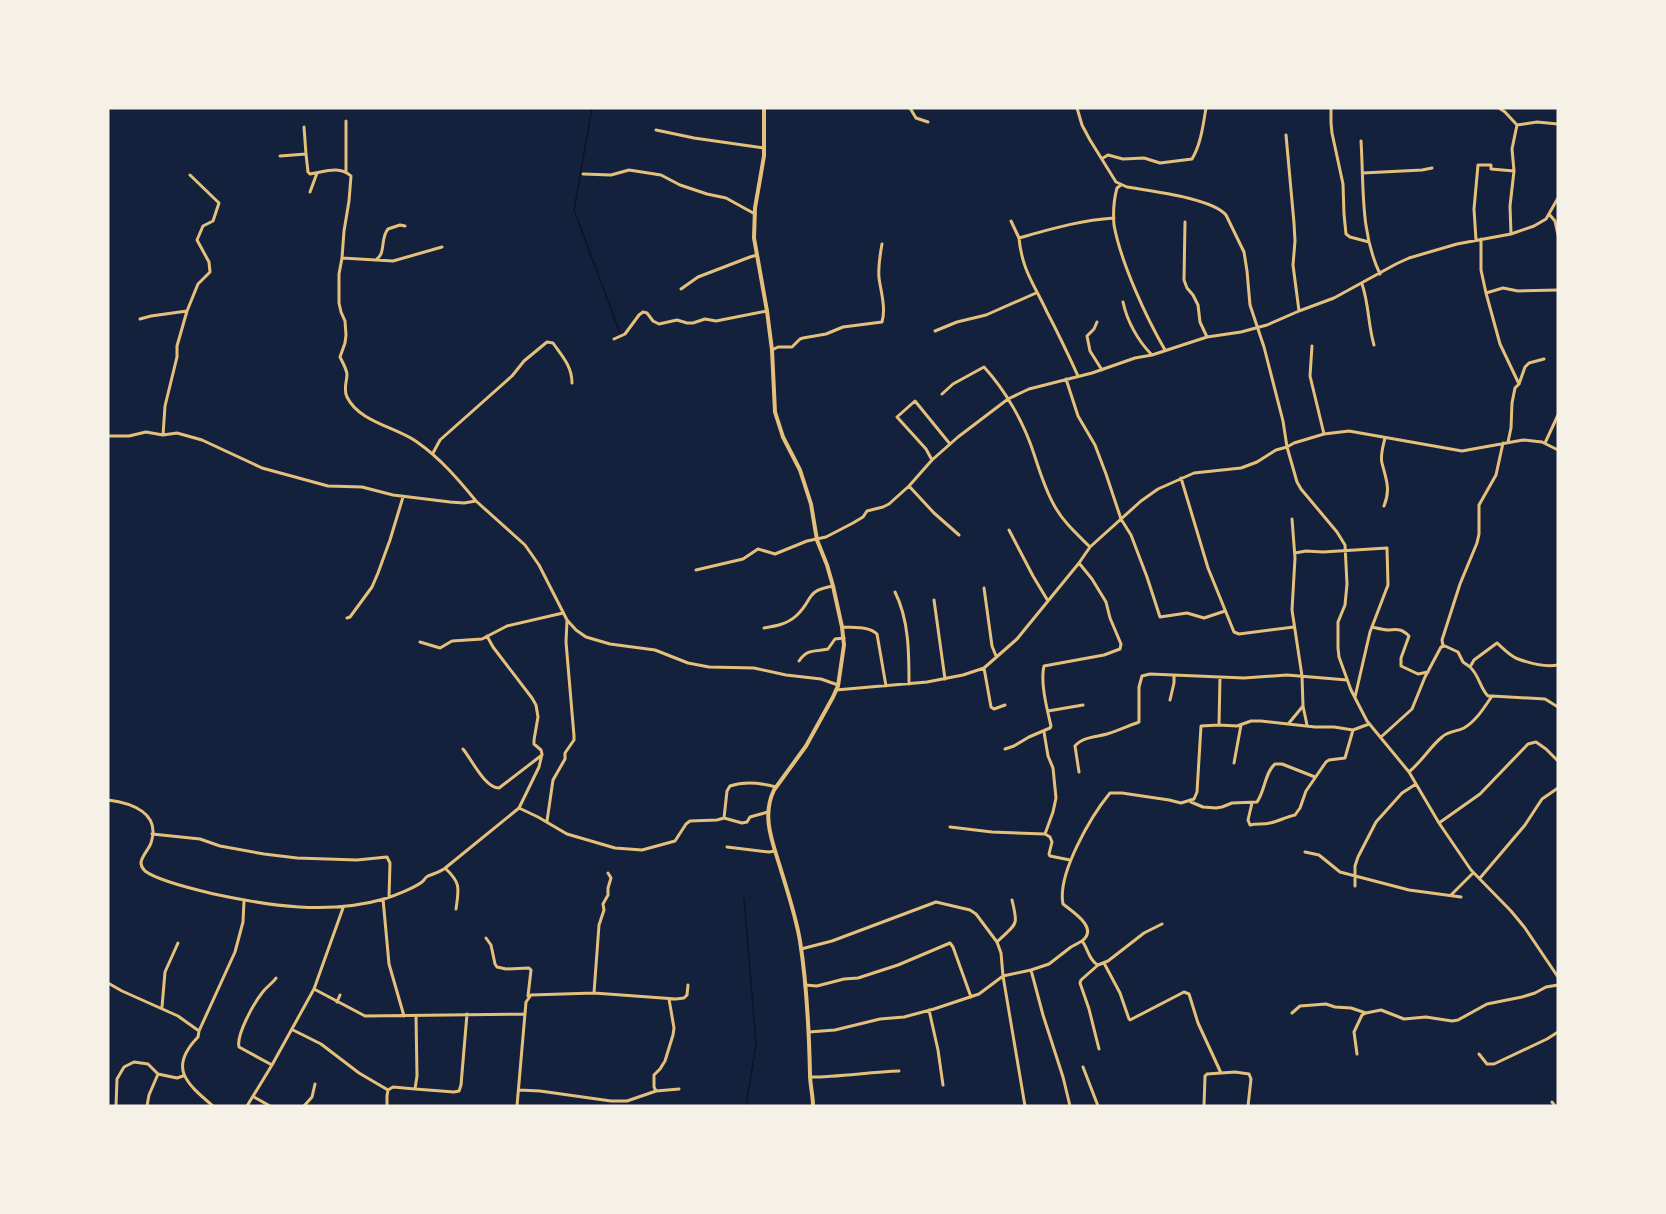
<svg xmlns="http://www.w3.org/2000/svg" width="1666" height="1214" viewBox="0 0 1666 1214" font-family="Commissioner,sans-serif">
	<rect width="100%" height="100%" fill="#14213d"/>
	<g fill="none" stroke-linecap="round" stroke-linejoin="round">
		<path stroke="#0b132b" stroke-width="1.5" d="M592,108L574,210L620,333
			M744,898L756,1044L746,1106"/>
		<path stroke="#e5c07b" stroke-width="3" d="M910,108L916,118L928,122
			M1077,108L1082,125L1090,140L1116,182L1127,187C1150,191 1212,198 1226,215L1244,252L1247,271L1250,305L1264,347L1283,421L1287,447L1297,482L1301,489L1337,532L1345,545L1347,584L1345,605L1338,622V648L1339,657L1351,690L1367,721L1409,772L1439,823L1471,870L1511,911L1525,928L1558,977
			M1331,108V123L1332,133L1343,184L1344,214L1346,234L1350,237L1369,242
			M1499,108L1505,112L1517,125L1512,149L1514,171L1510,206L1511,234
			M1517,125L1537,122L1558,124
			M304,127L306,154
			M656,130L694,138L764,148
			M1286,135L1294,223L1295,241L1293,265L1299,311
			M1361,141C1364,187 1360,232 1380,274
			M280,156L306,154L308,172L310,174C324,172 339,165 351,176L349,201L344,231L342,258L339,274V303L341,312L345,321L346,335L345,343L340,357C343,363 346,368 347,374C347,382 343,389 347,397C359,422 396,427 417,442C440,458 458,479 476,501
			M1103,158L1108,155L1123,159L1144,158L1160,163L1192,159C1201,144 1203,125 1206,108
			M346,171V121
			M1363,173L1422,170L1432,168
			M583,174L611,175L629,170L661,175L680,185L707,194L726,198L755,214
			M1121,185L1117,188C1114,199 1113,213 1114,225C1121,263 1146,317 1165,350
			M310,192L317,173
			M1549,214L1555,221L1558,235
			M1011,221L1019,238C1051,229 1081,220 1114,218
			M1185,222L1184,280L1187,288L1193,295L1198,305L1200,322L1207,337
			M1019,238C1022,270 1034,284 1047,312C1058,333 1068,354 1078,376
			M1481,239V270L1486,293L1503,288L1518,291L1558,290
			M1476,240L1474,209L1478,165H1491V169L1514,171
			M342,258L393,261L442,247
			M377,259C386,252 380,239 388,229L400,225L405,226
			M1362,284C1369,304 1368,325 1374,345
			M681,289L698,277L750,257L757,255
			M1486,293L1500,344L1519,384
			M1123,302C1127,321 1138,341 1152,355
			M140,319L151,316L187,311
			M1097,322L1094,329L1087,336L1090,351L1102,370
			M935,331L957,322L986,315L1036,293
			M614,339L625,334L639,315L643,312L647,313L653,321L659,324L677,320L687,323H693L705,319L716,321L767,311
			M1312,346L1310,376L1324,434
			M772,350L778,347H792L800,339L803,338L826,334L843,327L882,322C886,308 881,292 879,278C878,266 880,255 882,244
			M1066,379L1078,416L1095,445L1106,474L1121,519L1131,535L1147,577L1160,617L1187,613L1204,618L1225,611
			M942,394L953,384L984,367C1006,391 1024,423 1034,454C1040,472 1045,489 1054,505C1063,522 1077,534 1090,547
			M163,435L165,406L177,357V346L187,311L198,284L210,272L209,262L197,240L203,226L213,221L219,203L190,175
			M108,436H129L146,432L163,435L177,433L202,440L262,468L328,486L362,487L393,495L450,502L464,503L476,501L525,545L539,565L567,620L576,630L586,637L610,644L655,650L688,663L709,667L754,668L786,675L821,679L838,685
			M1508,442L1511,428L1512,403L1515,388L1519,384L1525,367L1529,363L1544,359
			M1545,443L1558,415
			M433,453L440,440L512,376L524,361L547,342L553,343C562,356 572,366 572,383
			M932,460L926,449L897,417L915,401L950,444
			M1181,478L1208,568L1234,632L1239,634L1294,627
			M909,486L934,513L959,535
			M1384,506C1391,489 1386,479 1382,463C1380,456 1383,446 1385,438
			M1292,519L1295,558L1292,610L1302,676L1303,706L1307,725
			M1009,530L1033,576L1048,601
			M1295,553L1306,551L1323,552L1387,548L1388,585L1370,632L1355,697
			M696,570L743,559L758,549L775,554L807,541L826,537L853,523L863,517L867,511L883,507L889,504L909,486L932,460L958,437L1008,399L1029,389L1092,373L1135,358L1152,355L1207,337L1241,332L1267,325L1299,311L1334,298L1396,264L1409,258L1457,244L1511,234L1534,226L1546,219L1558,198
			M984,588L992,646L996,656
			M895,592C909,620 909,653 909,684
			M934,600L945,679
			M347,618L350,617L372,587L378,573L390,540L403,497
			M842,627C854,628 869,626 877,634L886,686
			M1372,627C1377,628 1383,630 1389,630C1398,629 1402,629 1409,636L1401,658V666L1418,674L1428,672
			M764,628C776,626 787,624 796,616C814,600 804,591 833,586
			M487,636L493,647L532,698L536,705L538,717L534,740V744L541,750L542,754L539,767L519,808
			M420,642L440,648L452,641L482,639L507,626L563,613
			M1443,646L1442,640L1460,584L1477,543L1479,534V505L1496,475L1503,443
			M799,661C808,648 815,652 828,649L835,639L844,638
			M984,668L991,707L994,709L1005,705
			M836,690L927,682L963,675L984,668L1017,639L1079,563L1090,547L1141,501L1158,489L1194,473L1241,468L1257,462L1276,450L1287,447L1294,443L1324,434L1349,431L1462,451L1523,440L1542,442L1558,450
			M1491,696H1488C1480,688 1479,675 1470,667L1474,660L1497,643C1504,649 1510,656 1518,659C1529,663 1546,667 1558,665
			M1170,700L1174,683V676
			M1048,711L1083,705
			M1289,723L1303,706
			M1219,725L1220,677
			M1044,732L1048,756L1053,768L1056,798L1053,812L1045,834
			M1381,737L1412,709L1425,677L1441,647L1445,646L1458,652L1463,662L1470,667
			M463,749C472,760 485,788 499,788L542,755
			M1005,749L1014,746L1029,737L1050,728L1051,726C1047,709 1040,682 1044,666L1104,655L1120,649L1121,644L1110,618L1106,602L1092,579L1079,563
			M1234,763L1241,725
			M1079,772L1075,746C1082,737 1096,737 1107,734C1117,731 1128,726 1139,722V687L1142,676L1150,674L1244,678L1287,675L1347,680
			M1409,772C1422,761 1430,747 1442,737C1448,731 1456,732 1464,728C1476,721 1484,708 1492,696L1545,699L1558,707
			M108,800C132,803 161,813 151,843C149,849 141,857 141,863C141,865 143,869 145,871C158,881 197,890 214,894C270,906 328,915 384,899C394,896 414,888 422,882C426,879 423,879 428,876C434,874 439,872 444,869L519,808L538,817L567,834L615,848L642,850L675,841L686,824L690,821L717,820L724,818L742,823L747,822L750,817L768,812
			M1191,802L1203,807L1216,808L1222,807L1232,803L1257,802C1265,791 1265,772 1275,764H1282L1315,777
			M1252,803L1248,820L1250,825C1257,823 1263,825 1270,823C1279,821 1286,817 1295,815L1300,808L1306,791L1326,762L1329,760L1345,758L1353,730
			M724,818L727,791L730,786C745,781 761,783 776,787
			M547,821L553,780L565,759V753L574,740V736L566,642L567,621
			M1439,823L1480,794L1528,744L1536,742L1546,749L1558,761
			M950,827L992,832L1045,834L1050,837L1052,842L1049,854L1050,856L1070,860
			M152,834L200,839L220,846L264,854L297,858L357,860L387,857L390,863L389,897
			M727,847L769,852L775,851
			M1305,852L1319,855L1340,872L1409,890L1461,897
			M445,868C461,883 459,888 456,909
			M1480,878L1525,825L1542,799L1558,788
			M1355,886V866L1358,857L1376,822L1402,793L1416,784
			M1451,895L1473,873
			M383,899L389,964L404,1016
			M486,938L491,945L495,964L497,967L506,969L529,968L531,970L528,996
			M1082,941C1099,928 1073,912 1063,904C1057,874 1091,816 1110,793H1122L1169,800L1181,803L1194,799L1197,792L1201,726L1219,725L1237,726L1251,721H1261L1315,727H1334L1353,730L1369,724
			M997,942C1016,923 1019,928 1012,900
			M801,949L832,941L936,902L970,910L976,914L997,942L1001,953L1003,976L1025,1106
			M1104,963L1120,993L1129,1019L1130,1020L1184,992L1189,994L1198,1023L1221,1073
			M1098,965L1081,980L1080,983L1089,1009L1099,1049
			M1031,970L1043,1015L1063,1077L1070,1106
			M108,983L122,991L178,1016L199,1031L198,1037C168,1068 186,1083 213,1106
			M805,985L817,986L844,979L858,978L898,965L950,943L953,947L971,997
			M314,989L365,1016L525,1014
			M594,993L599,925L604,910L603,904L608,895V888L611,878L608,873
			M337,1002L340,995
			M162,1007L165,972L178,943
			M929,1010L938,1050L943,1085
			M1292,1013L1300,1006L1326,1004L1335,1007L1351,1008L1366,1013
			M293,1030L321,1044L359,1073L388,1090
			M199,1031L235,952L243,922L244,901
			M809,1032L835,1030L880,1019L904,1017L934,1009L979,994L1003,976L1031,970L1049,964L1071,947L1082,941C1088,948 1089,961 1098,965L1108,961L1144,933L1162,924
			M1357,1054L1354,1032L1362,1015L1366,1013L1381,1010L1404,1019L1426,1017L1452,1021L1458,1020L1487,1004L1522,997L1535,993L1546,987L1558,985
			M1479,1054L1487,1064H1494L1547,1039L1558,1032
			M272,1065L239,1047C236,1035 254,1003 262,993C266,987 272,984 276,978
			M1083,1067L1098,1106
			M810,1077C840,1077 869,1072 899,1071
			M415,1089L454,1092L459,1091L461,1085L467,1014
			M519,1090L540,1091L611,1101H627L656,1091L679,1089
			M656,1091L654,1087V1075L660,1069L665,1061L673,1035L674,1028L669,999
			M254,1097L270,1106
			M1552,1102L1555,1106
			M116,1106L117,1079L124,1067L134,1062L148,1064L158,1074L177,1078L183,1076
			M147,1106L149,1095L158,1074
			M247,1106L272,1065L314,989L343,908
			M304,1106L312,1097L315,1084
			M387,1106V1096L388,1090L393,1087L415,1089L417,1076L416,1016
			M517,1106L526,1002L531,995L594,993L676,999L684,998L687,995L688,985
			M1204,1106L1205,1076L1207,1074L1235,1072L1249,1074L1251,1079L1248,1106"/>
		<path stroke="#e5c07b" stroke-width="4" d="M764,108V156L755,208L754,238L767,311L772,350L775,412L783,437L800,470L811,504L817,540L827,565L833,586L842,627L844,645L838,686L833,697L806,746L774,790C761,817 773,843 781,870C788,893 796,917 800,941C807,985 809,1030 810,1074C810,1085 813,1095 813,1106"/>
	</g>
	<rect width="1666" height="1214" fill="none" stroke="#f6f1e7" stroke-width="219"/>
</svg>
